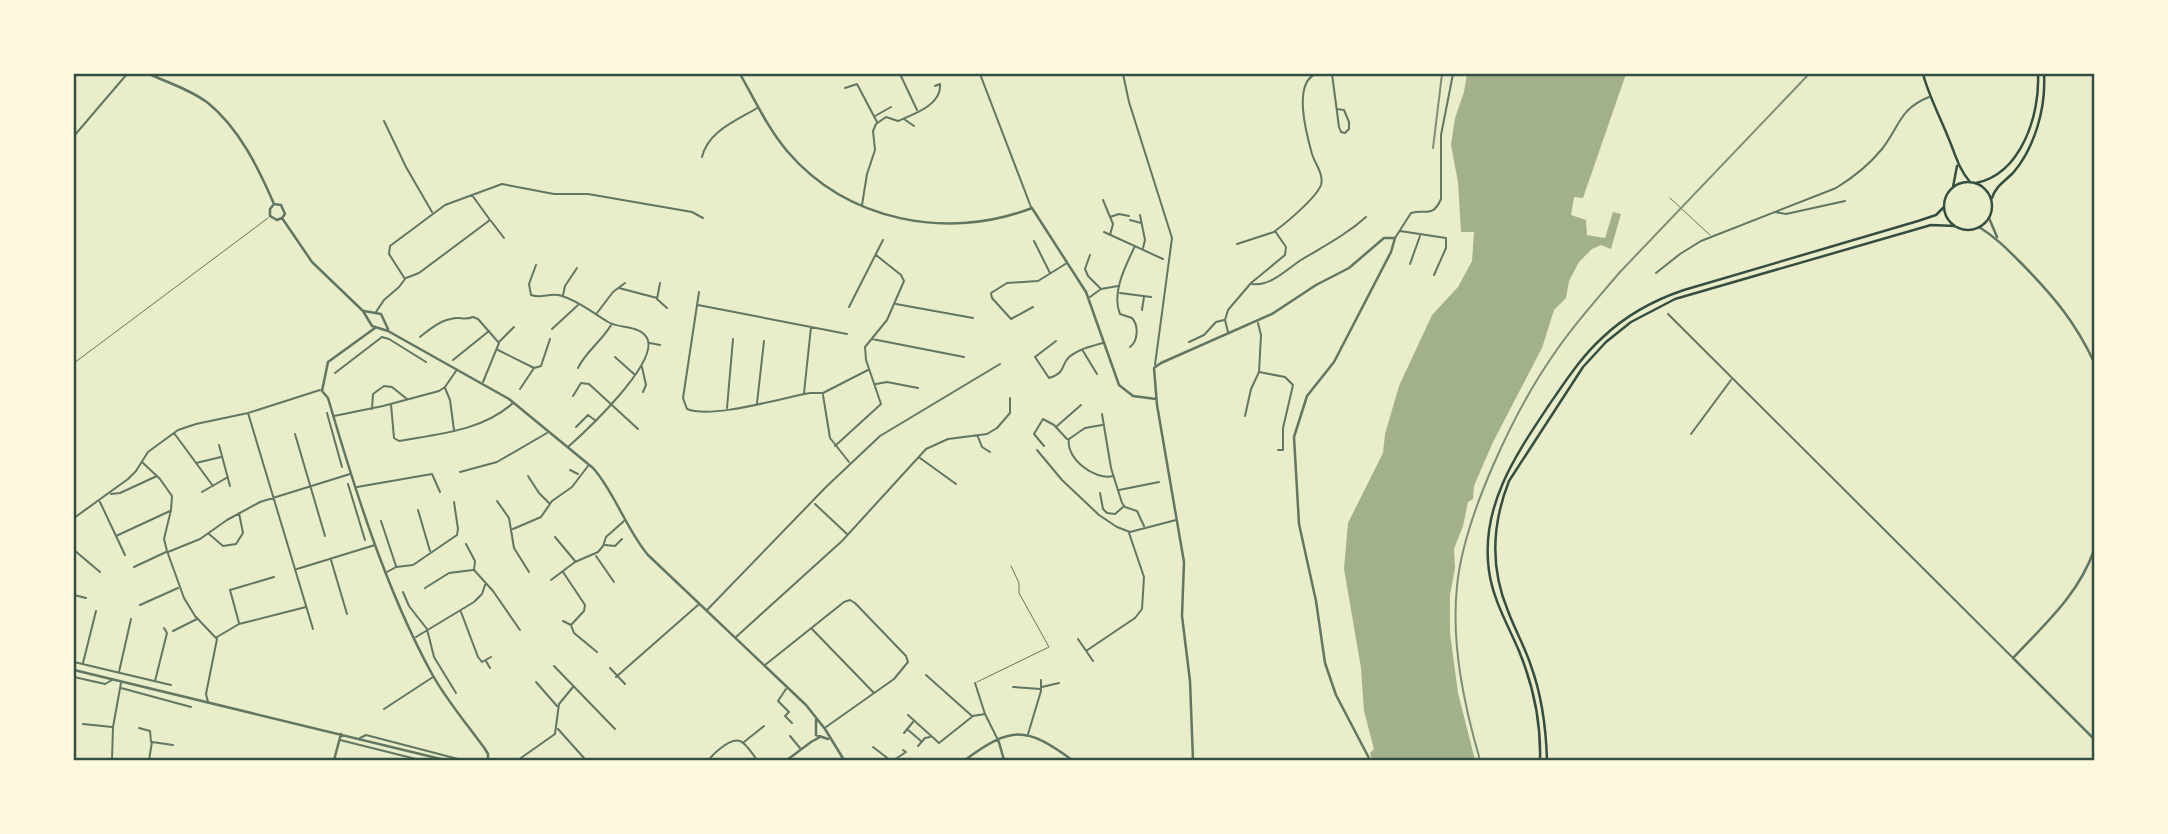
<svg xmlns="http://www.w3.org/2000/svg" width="2168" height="834" viewBox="0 0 2168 834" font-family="'Public Sans',sans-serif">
	<rect width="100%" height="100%" fill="#e9edc9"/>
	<path fill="#a3b18a" d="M1467,74H1626L1583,198L1574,197L1571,215L1586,220L1587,235L1605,238L1613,212L1621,214L1611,249L1601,245L1592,249L1579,262L1569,281L1566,298L1554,310L1542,348L1493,442L1474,486L1473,499L1468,502L1463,526L1454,549L1455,568L1450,595V633L1458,693L1475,760H1372L1370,753L1374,749L1364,711L1361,668L1344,569L1348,523L1383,453L1385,434L1399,386L1432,315L1458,287L1472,261L1474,232H1461L1458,182L1451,145L1455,118L1464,92Z"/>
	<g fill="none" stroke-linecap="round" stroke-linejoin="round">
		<path stroke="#617663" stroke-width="1" d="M1670,198L1710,235
			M74,363L268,218
			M977,682L1049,647L1019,593V583L1011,566"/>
		<path stroke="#617663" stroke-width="2" d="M900,74L917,110
			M980,74L1031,207
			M1123,74L1129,102L1172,238L1155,365
			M1332,74L1339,127L1341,132L1345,133L1349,129V122L1344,110L1337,109
			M845,88L857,84L877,122
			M875,116L891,107
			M904,119L914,126
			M384,121L406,167L432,212
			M74,136L127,74
			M702,157C708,131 736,121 757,108
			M1103,200L1113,224L1110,235
			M862,205L867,174L875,150L873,131L876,124L886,117L898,121C914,114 942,105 940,84L935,86
			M1775,212L1786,214L1845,201
			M1140,215L1145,240L1143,248
			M1110,217L1119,214L1129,216
			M1130,220L1141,223
			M491,221L504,238
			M1400,231L1446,238V248L1434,275
			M1104,232L1163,259
			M1395,238L1411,213C1425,209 1433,218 1441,199V135L1453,74
			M1034,241L1050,273
			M1237,244L1274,232
			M1090,255L1085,269L1088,276L1101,289L1118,286
			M1410,264L1420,236
			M536,265L529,284L531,295C542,299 551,292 562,296C579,301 593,313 608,322C620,329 640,325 647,338C660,362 586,431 568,447
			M1656,273L1680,254L1701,241L1836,188C1854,177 1869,165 1882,149C1900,126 1899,109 1929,97
			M406,278L419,273L490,220L472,195
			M660,283L657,299L667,308
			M1252,284C1270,287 1287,269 1301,260C1324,246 1346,235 1366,217
			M619,288L657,298
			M699,292L683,398L687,409C713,419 781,398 810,393H822
			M1120,293L1151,297
			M563,295L565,286L577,268
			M1090,297L1101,289
			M896,304L973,318
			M698,305L847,334
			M849,307L883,240
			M1033,307L1011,319L992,298L991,293L1007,283L1038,281L1067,263
			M1142,310L1144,297
			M376,312L384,300L399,287L405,279L389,254L390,246L445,205L502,184L554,194H588L692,212L703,218
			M597,313L613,292L625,283
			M1668,314L2012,657
			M1258,323L1261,335L1259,372L1285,377L1293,385L1283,428V450H1278
			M552,329L578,305
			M1228,332L1225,320L1228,310L1251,283L1285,255L1286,247L1275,231C1286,223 1316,198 1321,185C1324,174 1315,164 1312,154C1307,136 1292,83 1316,74
			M420,337C429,330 439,321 451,319C460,316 464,321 473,317L478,319L499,343L483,382
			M872,339L964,357
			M500,341L514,327
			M1056,341L1035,357L1049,378C1067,372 1060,366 1069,357C1079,349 1092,346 1103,343
			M1189,342L1204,335L1216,322L1224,320
			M650,343L660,345
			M1130,347C1138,341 1139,326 1132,318L1120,314C1111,293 1126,265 1135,246
			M498,350L534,368
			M1083,351L1097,374
			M615,357L634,374
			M453,360L489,331
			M642,367L646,385L643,392
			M578,368C586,351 602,341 611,325
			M335,373L382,337L389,339L426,362
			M876,384L887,382L918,388
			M445,388L450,400L454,430
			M520,389L534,368L541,366L550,339
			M804,393L811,327
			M823,393L868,370
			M823,395L830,438L849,462
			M573,396L581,383L589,384L638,429
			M757,403L764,341
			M391,404L394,438L399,441C438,434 482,431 513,403
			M727,408L733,339
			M372,409L373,394L384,386L392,387L407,399
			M248,413L313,629
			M327,413L342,467
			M1102,414L1111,468L1122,503L1125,507L1137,511L1144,526
			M334,416L383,406L439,391L445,387L456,371
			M1245,416L1251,389L1259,372
			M1102,425L1085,428L1069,439C1065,458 1095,481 1113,476
			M1057,426L1081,405
			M576,427L588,415L596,421
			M174,433L213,486
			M295,434L325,536
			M1691,434L1731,380
			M978,437L982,447L990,452
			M219,445L230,486
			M835,446L881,404L866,360L865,347L887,320L904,281L901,275L876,255
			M1044,446L1034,434L1043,419L1054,425L1067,439
			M1037,450L1062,480L1099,515L1117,527L1130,532L1176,520
			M920,458L956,484
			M142,462L160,479L172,496L171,510L164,539L167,551L184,598L195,616L216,638
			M196,463L221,457
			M570,470L578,474
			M460,472L497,462L547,433
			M528,476L539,493L549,503
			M348,484L365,540
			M357,487L432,474L440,492
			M1119,490L1159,482
			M202,492L228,477
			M1100,493L1103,509L1107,513L1115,514L1123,507
			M111,494L120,493L157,476
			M497,501L509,518L514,548L529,572
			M100,502L125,555
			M815,504L847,534
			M418,510L430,551
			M74,518L128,479L136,471L148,452L178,430L196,424L248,413L320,390
			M381,521L396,566
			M513,529L541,517L552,501L572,487L588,466
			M209,534L223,546L236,544L243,533L239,513
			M116,536L170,511
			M555,537L575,561
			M466,544L475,561L474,570L493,591L520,630
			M605,545L615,546L622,539
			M74,550L100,572
			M168,552L200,539L227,520L260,502L350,474
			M596,556L614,582
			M331,560L347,614
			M134,567L166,552
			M297,569L375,545
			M387,572L396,567L413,565L457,535L458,529L454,502
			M563,572L585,605L584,611L571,625
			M551,580L575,562L598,552L603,546L606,537L624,521
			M425,588L449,573L473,570
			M403,592L409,606L427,629L434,657L456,693
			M74,595L86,598
			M140,605L178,588
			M707,610L826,487L880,436L1000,364
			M461,612L478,657L482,662L491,657
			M563,621L571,625L574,633L597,652
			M239,623L230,590L274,577
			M812,629L874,693
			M173,631L197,619
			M217,637L239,624L306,607
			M416,637L474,602L482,594L485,585
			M736,637L842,541L926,449L948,439L987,434L997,428L1010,413V398
			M1078,639L1093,661
			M1086,651L1135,618L1142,609L1144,577L1129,533
			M486,661L490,668
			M74,662L171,685
			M83,663L96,611
			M765,665L844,602L850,600L855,603L906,656L908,662L894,679L826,727
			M554,666L615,729
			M610,668L625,684
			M119,672L131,619
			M926,675L972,716
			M74,677L105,684L112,680
			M616,677L698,605
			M155,681L167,633L164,628
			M536,682L557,706
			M975,683L985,714L997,738
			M1013,687L1040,689
			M1042,687L1059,683
			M121,688L191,707
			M786,689L778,701L789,712L785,716L792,723
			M208,702L206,694L217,639
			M384,709L433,677
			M908,715L939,743L973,716L985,714
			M83,724L112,727
			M139,728L150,731L151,742
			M558,729L584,758
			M907,729L921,741
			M904,733L913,722
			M1028,734L1041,691V680
			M790,736L800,748
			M360,738L366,735L462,760
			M340,740L420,760
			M744,742L764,726
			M918,746L925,738L930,737
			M873,747L890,760
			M112,760L113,727L121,683
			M149,760L152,742L173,745
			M518,760L555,734L559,704L573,687
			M709,760C712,755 716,752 721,748C741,732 745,744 757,760
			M894,760L906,752L903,750"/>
		<path stroke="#617663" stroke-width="2.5" d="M149,74C169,83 191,90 208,103C239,128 259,169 274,204
			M740,74C755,100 767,127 787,151C847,221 947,241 1032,208L1086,292L1119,385L1133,396L1156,399
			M274,204L270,209V216L277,220L282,218
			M274,204L281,205L285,214L282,218
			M282,218L312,262L363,311L372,326L388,331L509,399L593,468C614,491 626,529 648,555L806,705L825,729L844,760
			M1989,218L1997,237
			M1979,227C1997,238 2009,251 2024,266C2055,298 2075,322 2094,362
			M364,311L381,314L388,329
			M375,328L328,362L322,391L328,398C355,490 386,590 432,674C447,701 467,724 485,749L488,754V760
			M2094,550C2079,594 2044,625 2013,658L2094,739
			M74,670L445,760
			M816,720V735L828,739
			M998,739L1004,760
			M334,760L341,734
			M787,760L811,742L820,737
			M965,760C1011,726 1026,726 1072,760
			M1193,760L1190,681L1182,616L1184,562L1157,405L1154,368L1161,363L1272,314L1316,285L1349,268L1384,238H1395L1391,252L1334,362L1307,396L1294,437L1299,524L1316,601L1325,663L1336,695L1370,760"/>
		<path stroke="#344e41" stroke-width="2.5" d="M1923,74C1929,96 1939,115 1948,137C1955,153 1958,168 1970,182
			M1944 206a24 24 0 1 1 48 0a24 24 0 1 1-48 0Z
			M1976,183C2021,174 2040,115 2038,74
			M1953,187L1957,166
			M1992,198C1995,187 2005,181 2013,173C2035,147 2046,108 2044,74
			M1540,760C1541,723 1533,685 1519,651C1508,625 1493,600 1489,571C1480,507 1515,456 1549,405C1565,382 1581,357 1602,338C1625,316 1654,300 1684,290L1918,221L1936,215L1944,207
			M1547,760C1546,728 1542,696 1531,666C1525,647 1515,630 1508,611C1490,568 1492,524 1509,481L1583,367L1606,342L1631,322L1675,299L1931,225L1955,226"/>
		<path stroke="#7c8e77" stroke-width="2" d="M1433,148L1442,74
			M1480,760C1464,705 1451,644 1457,586C1464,516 1515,409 1556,351C1575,323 1598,298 1620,272L1809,74"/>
	</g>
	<rect width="2168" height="834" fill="none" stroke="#fefae0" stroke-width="150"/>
	<rect x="75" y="75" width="2018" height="684" fill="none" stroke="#344e41" stroke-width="2.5"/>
</svg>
